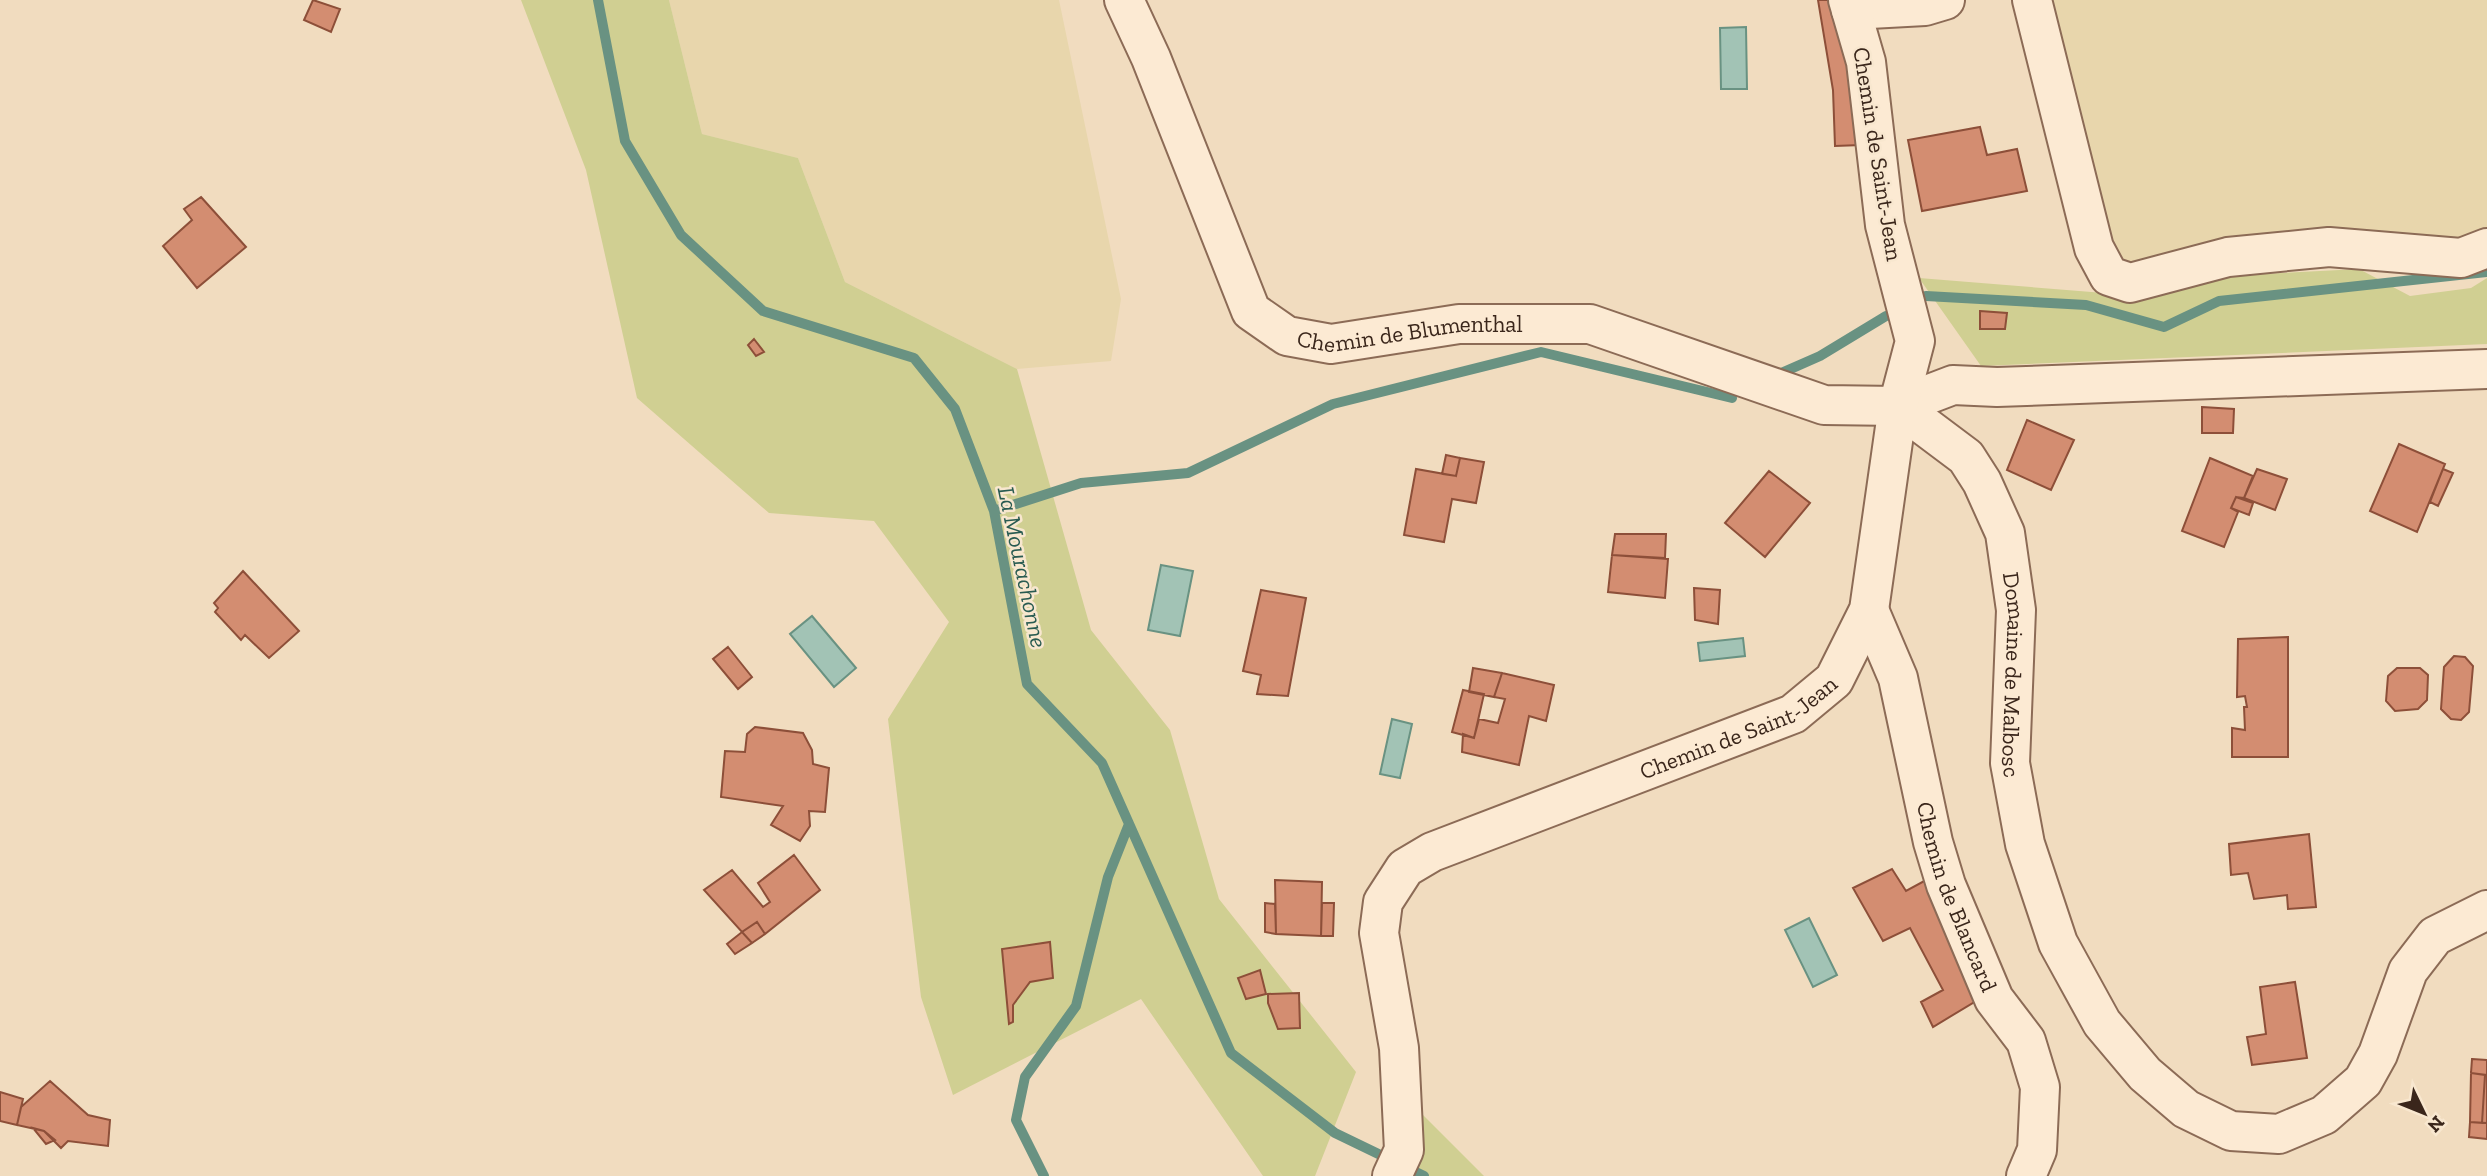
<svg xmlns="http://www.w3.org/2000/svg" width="2487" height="1176" viewBox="0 0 2487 1176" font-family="'Zilla Slab',serif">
	<rect width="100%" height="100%" fill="#f1dcbf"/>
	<path fill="#e8d6ac" d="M669,0H1059L1121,299L1111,361L1017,369L845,282L798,158L702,134Z
		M2043,0H2487V231L2465,244L2124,270L2105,249Z"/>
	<path fill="#d0cf92" d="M521,0H669L702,134L798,158L845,282L1017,369L1091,630L1170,730L1219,899L1356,1072L1315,1176H1263L1141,999L953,1095L921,997L888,719L949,622L874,521L769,513L637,398L586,170Z
		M2359,269L2410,296L2471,288L2487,278V344L1981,366L1919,278L2104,293L2203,277Z
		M1408,1100L1484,1176H1371Z"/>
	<path fill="#a2c3b5" stroke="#699282" stroke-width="2" d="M1746,27L1747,89H1721L1720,28Z
		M1161,565L1193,571L1180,636L1148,630Z
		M812,616L856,668L834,687L790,634Z
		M1743,638L1745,656L1700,661L1698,643Z
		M1392,719L1412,724L1400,778L1380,774Z
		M1809,918L1837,975L1813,987L1785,930Z"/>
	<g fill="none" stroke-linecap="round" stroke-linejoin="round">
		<path stroke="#699282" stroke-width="10" d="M598,0L625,141L681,235L763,311L914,358L955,409L994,511L1027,684L1102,763L1231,1053L1335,1133L1424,1176
			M1926,296L2086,305L2164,327L2219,301L2487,272
			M1777,375L1820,356L1886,316
			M994,511L1081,483L1188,473L1333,404L1541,352L1732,398
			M1044,1176L1016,1120L1025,1077L1076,1006L1108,877L1129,824"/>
	</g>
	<path fill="#d38d71" stroke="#8d4f39" stroke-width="2" d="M313,0L340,9L331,32L304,20Z
		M1818,0H1837L1861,145L1835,146L1833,90Z
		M1980,127L1987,155L2017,149L2027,191L1922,211L1908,140Z
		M201,197L246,247L197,288L163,246L192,220L184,209Z
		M1980,311L2007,313L2005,329H1980Z
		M754,339L764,352L756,356L748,345Z
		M2202,407L2234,409L2233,433H2202Z
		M2027,420L2074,440L2051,490L2007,470Z
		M2399,444L2445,464L2417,532L2370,511Z
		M1446,455L1460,458L1456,476L1442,474Z
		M1460,458L1484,462L1476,503L1452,499L1444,542L1404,535L1416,469L1456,476Z
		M2210,458L2253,476L2244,498L2236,497L2231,508L2238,512L2224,547L2182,531Z
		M2257,469L2287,479L2275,510L2244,498Z
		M2443,469L2453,473L2438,506L2430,502Z
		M1769,471L1810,503L1765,557L1725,523Z
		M2236,497L2253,503L2249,515L2231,508Z
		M1615,534H1666L1665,558L1612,555Z
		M1612,555L1668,559L1665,598L1608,592Z
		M243,571L299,631L269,658L245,635L241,640L215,612L218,608L214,603Z
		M1694,588L1720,590L1718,624L1695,620Z
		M1261,590L1306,598L1288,696L1257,694L1261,675L1243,671Z
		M2288,637V757H2232V728L2245,730L2244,707H2247L2245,696L2237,697L2238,639Z
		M728,647L752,677L738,689L713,659Z
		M2454,656L2465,657L2473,666L2469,712L2461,720L2451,719L2441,709L2444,667Z
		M1473,668L1502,673L1494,697L1469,692Z
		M2397,668H2420L2428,675L2427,700L2418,709L2395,711L2386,701L2388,676Z
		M1502,673L1554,685L1546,721L1529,716L1519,765L1462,752L1463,734L1474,738L1479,719L1498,723L1505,699L1494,697Z
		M1463,690L1484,694L1474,738L1452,732Z
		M755,727L803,733L812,750L813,764L829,768L825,812L809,811L810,826L800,841L771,825L783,806L721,797L725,751L745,752L747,734Z
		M2309,834L2316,907L2288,909L2287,895L2254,899L2248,873L2231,875L2229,844Z
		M794,855L820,890L765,934L757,922L742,932L704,890L732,870L763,907L770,902L758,883Z
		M1892,869L1906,891L1928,879L1981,998L1933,1027L1921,1002L1943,990L1910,928L1883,941L1853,888Z
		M1275,880L1322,882L1321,936L1276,934Z
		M1265,903L1275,904L1276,934L1265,932Z
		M1322,903H1334L1333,936H1321Z
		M757,922L765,934L752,943L742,932Z
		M742,932L752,943L735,954L727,944Z
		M1050,942L1053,978L1030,982L1013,1005V1022L1009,1024L1002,949Z
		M1260,970L1266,994L1246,999L1238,978Z
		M2295,982L2307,1058L2252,1065L2247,1037L2266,1034L2260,987Z
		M1299,993L1300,1028L1278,1029L1268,1003V994Z
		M2472,1059L2487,1060V1075L2471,1073Z
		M2471,1073L2485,1075L2482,1123L2470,1122Z
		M2485,1075H2487V1123H2482Z
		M50,1081L88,1115L110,1120L108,1146L68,1141L61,1148L44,1131L17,1125L21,1107Z
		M0,1092L23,1099L17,1125L0,1121Z
		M2470,1122L2487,1123V1139L2469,1137Z
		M33,1128L44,1131L55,1140L46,1144Z"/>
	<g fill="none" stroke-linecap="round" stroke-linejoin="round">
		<g stroke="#8c6b56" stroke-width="42">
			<g id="minor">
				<path id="s1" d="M1124,0L1151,58L1251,311L1287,336L1331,344L1459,324H1590L1824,405L1898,406L1953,385L1997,387L2487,369"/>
				<path d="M2032,0L2094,248L2109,276L2130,283L2228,257L2329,247L2461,258L2487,248"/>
				<path d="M1851,10L1925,6L1945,0"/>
				<path id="s2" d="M1898,406L1966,457L1982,482L2005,533L2016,610L2010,763L2025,844L2058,943L2102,1023L2145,1074L2186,1109L2231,1131L2279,1134L2324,1115L2363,1081L2378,1054L2408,971L2435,936L2487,910"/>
				<path id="s3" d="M1869,610L1898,678L1933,842L1946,885L1994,999L2026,1041L2040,1087L2037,1150L2026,1176"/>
				<path id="s4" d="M1392,1176L1404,1150L1399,1048L1379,933L1383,902L1405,868L1432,852L1793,714L1834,680L1869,610L1898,406L1915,341L1885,225L1866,62L1848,0"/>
			</g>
		</g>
		<use href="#minor" stroke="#fcead3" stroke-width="38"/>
	</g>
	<g text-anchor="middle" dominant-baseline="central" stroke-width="5" stroke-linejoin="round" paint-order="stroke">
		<g font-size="23" fill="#3a261b" stroke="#f8e7cf">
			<text transform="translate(1878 154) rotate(81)">Chemin de Saint-Jean</text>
			<text stroke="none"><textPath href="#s1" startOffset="504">Chemin de Blumenthal</textPath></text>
			<text stroke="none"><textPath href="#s2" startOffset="313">Domaine de Malbosc</textPath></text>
			<text stroke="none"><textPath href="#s4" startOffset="682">Chemin de Saint-Jean</textPath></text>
			<text stroke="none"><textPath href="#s3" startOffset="301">Chemin de Blancard</textPath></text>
		</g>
		<g font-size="24" font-style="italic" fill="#295b51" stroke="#f8e7cf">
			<text transform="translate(1023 567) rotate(78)">La Mourachonne</text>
		</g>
	</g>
	<g transform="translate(2424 1113) rotate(133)" stroke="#f8e7cf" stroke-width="5" paint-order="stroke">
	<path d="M0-5L12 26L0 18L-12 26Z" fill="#3a261b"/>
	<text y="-10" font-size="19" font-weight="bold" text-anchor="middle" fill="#3a261b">N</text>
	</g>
</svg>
